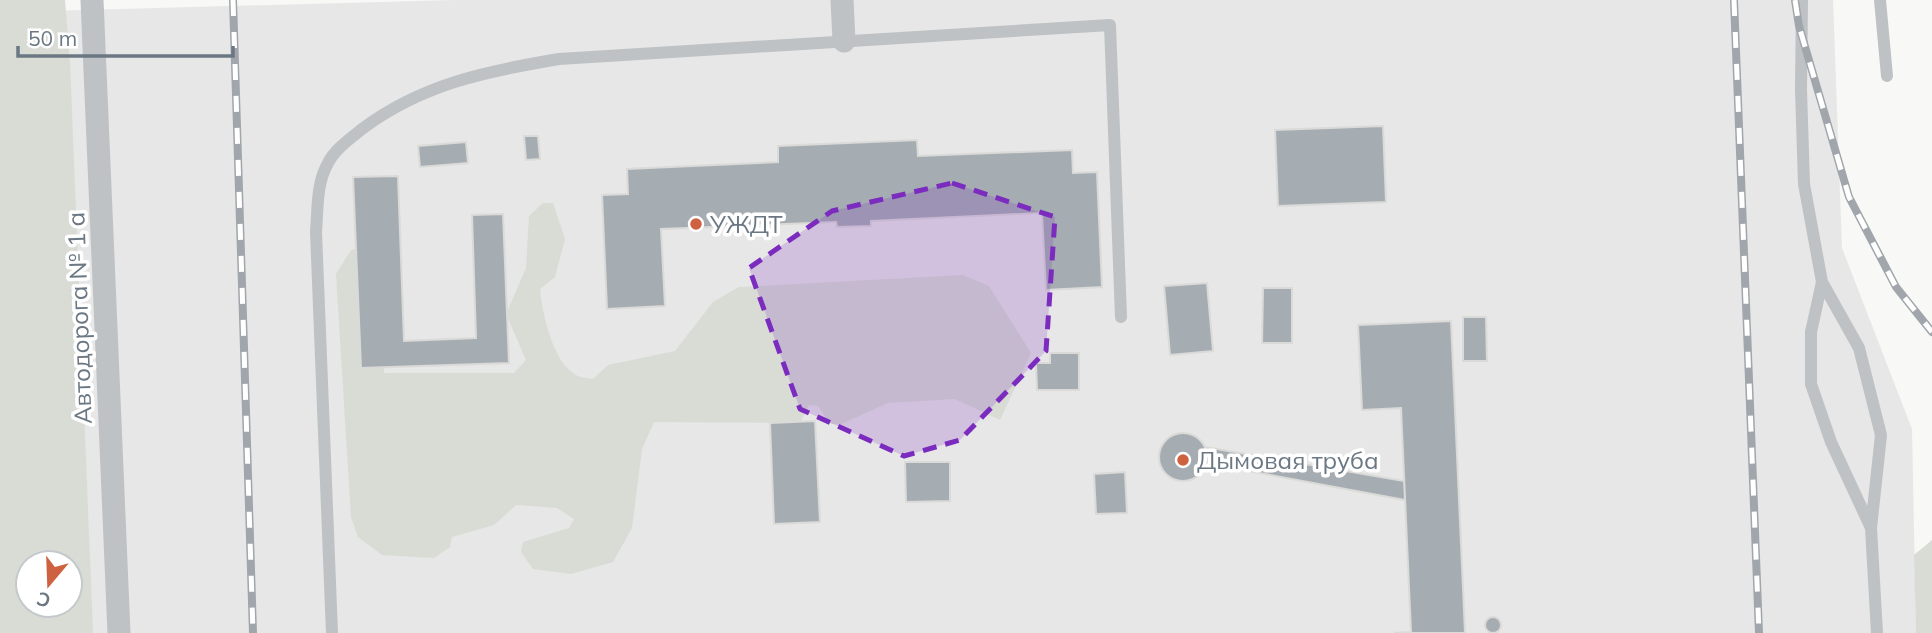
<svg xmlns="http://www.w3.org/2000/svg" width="1932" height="633" viewBox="0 0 1932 633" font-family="Mulish,sans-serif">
	<rect width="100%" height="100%" fill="#f8f8f6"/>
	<path fill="#e6e7e6" d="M454,0H1833L1842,248L1912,429L1916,633H37L70,605V563L11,12Z"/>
	<path fill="#d8dcd5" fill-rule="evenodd" d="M0,0H65L70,63L93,633H0ZM28,563H70V605H28Z
		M543,203H553L565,239L555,277L540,289C542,313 553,363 576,375C581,378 588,378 593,379L608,365L675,351L713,302L739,287L963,275L989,286L1031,353L1000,420L955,399L888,403L841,424H830L818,406L809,405L800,423L654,422L642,449L632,528L613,562L571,574L533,569L521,552L523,542L569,528L574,519L557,508L516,505L494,525L452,537L450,547L434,558L382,555L358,537L351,517L336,274L351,250L364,246L375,252L384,373H514L526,360L506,314L526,268L529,216Z
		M1932,540V633H1916L1914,555Z"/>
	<path fill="#a6adb2" stroke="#dadad8" stroke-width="2" d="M1383,126L1386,202L1278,206L1275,130Z
		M524,136H538L540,159L526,160Z
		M917,140L918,156L1072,150L1073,173L1097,172L1102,287L1046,290L1042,213L871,221V226L837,227L836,222L661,229L665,306L607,309L602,195L628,194L627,169L778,162V146Z
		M466,142L468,163L420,167L418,146Z
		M398,176L404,341L476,338L472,215L503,214L509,363L361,368L353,177Z
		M1207,283L1213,351L1170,355L1164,286Z
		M1263,288H1292V343H1262Z
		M1463,317H1486L1487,361H1463Z
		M1451,321L1465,633H1394L1411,632L1401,408L1362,410L1358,325Z
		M1050,353H1079V390H1037L1036,363H1050Z
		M815,421L820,522L774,524L770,423Z
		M1159 457a24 24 0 1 1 48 0a24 24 0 1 1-48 0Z
		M1205,447L1404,481L1405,500L1206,463Z
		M905,462H950V501L906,502Z
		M1125,472L1127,513L1096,514L1094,474Z
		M1485 625a8 8 0 1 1 16 0a8 8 0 1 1-16 0Z"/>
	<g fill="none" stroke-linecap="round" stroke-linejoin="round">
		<path stroke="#bec2c5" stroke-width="12" d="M1802,0L1801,90L1804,184L1822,282
			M1880,0L1887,76
			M1871,528L1831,442L1811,384V332L1822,282L1859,348L1881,435L1871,528L1877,633
			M332,633L316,232C318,209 316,184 328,163C335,149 350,139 362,129C422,84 487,71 559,59L1110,25L1121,317"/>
		<path stroke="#bec2c5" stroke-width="23" d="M92,0L119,633
			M842,0L844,41"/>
		<g stroke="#a0a6ab" stroke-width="8">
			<path id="rail" d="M233,0L253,633
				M1734,0L1759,633
				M1795,0L1799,26L1849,197L1896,287L1932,332"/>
		</g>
		<use href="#rail" stroke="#fff" stroke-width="5" stroke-dasharray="16" stroke-linecap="butt"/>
	</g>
	<path fill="#7b2cbf" fill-opacity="0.2" stroke="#7b2cbf" stroke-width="5" stroke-dasharray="14 9" stroke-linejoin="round" d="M952,183L1055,217L1046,351L960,440L904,456L800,409L749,268L832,211Z"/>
	<g fill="#ce613f" stroke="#fff" stroke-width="2.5">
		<circle cx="696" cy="224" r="7"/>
		<circle cx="1183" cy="460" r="7"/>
	</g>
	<g text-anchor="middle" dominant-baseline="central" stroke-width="7" stroke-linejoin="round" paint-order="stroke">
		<g font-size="24" fill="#6b7883" stroke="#fff" text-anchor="start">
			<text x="710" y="224">УЖДТ</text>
			<text x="1197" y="460">Дымовая труба</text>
		</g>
		<g font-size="24" fill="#6b7883" stroke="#fff">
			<text transform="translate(79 318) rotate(-92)">Автодорога № 1 а</text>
		</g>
	</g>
	<g transform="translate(49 584) rotate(199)"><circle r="33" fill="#ffffff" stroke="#c4c9cd" stroke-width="2"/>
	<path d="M0-5L12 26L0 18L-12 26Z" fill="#ce613f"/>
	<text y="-10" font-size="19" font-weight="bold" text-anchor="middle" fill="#6b7883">С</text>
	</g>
	<path d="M18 46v10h215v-10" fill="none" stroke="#6b7883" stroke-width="3.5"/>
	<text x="28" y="46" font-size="21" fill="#6b7883" stroke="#ffffff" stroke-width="5" paint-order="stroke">50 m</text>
</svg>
